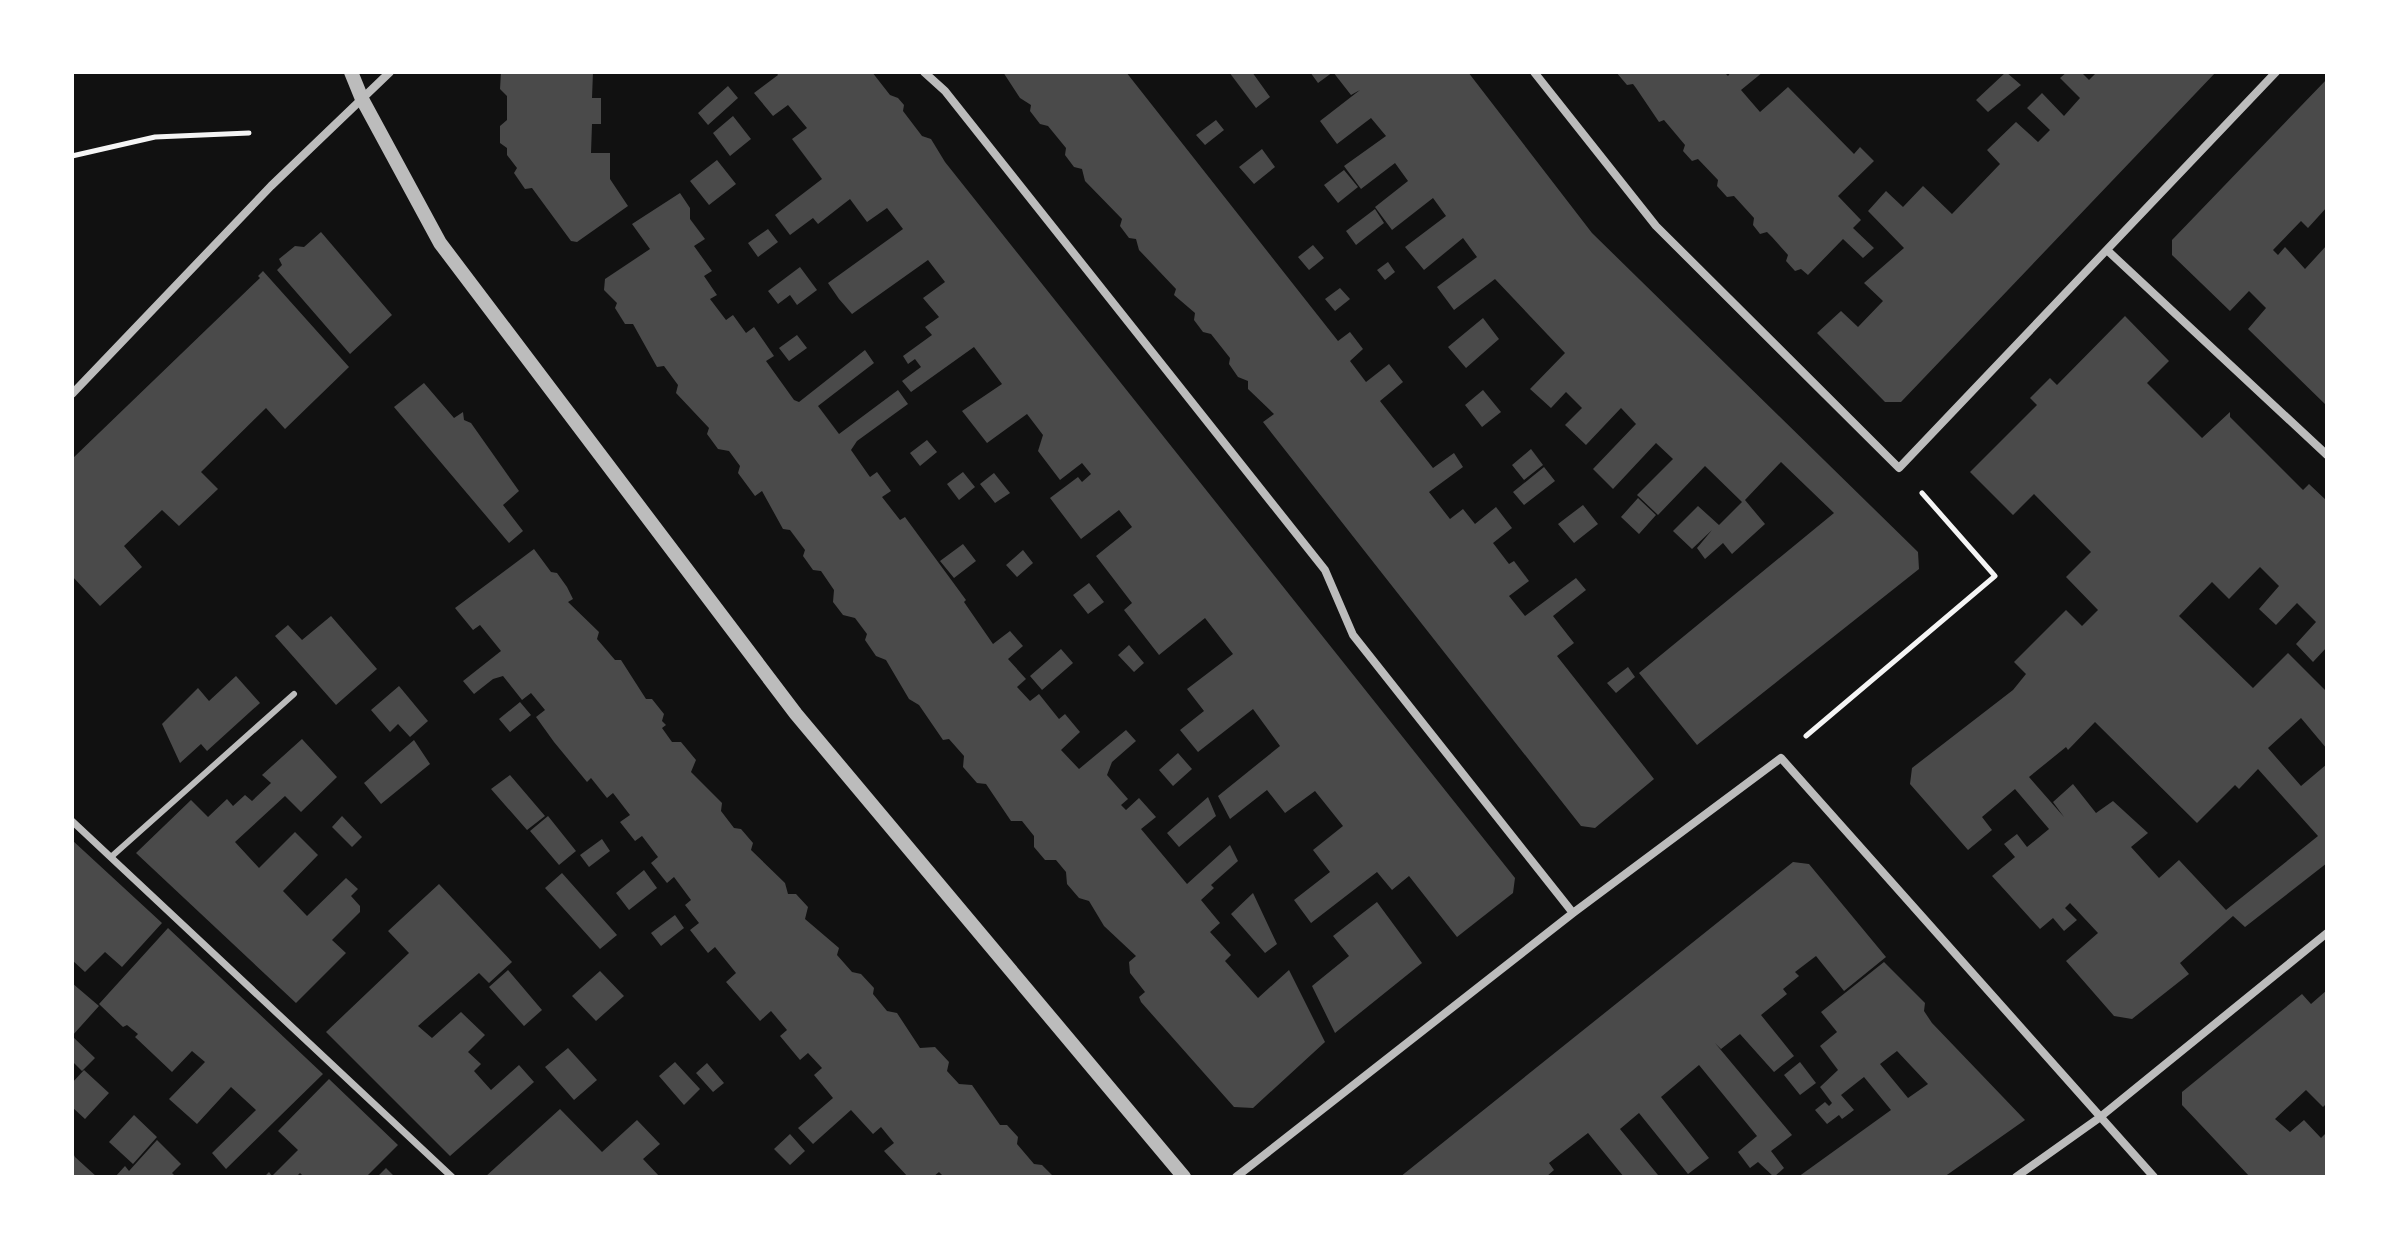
<svg xmlns="http://www.w3.org/2000/svg" width="2399" height="1249" viewBox="0 0 2399 1249" font-family="'DejaVu Sans',sans-serif">
	<rect width="100%" height="100%" fill="#111"/>
	<path fill="#4a4a4a" fill-rule="evenodd" d="M501,72H593L592,98H601V124H592L591,153H610V179L628,206L577,242L571,241L532,188L525,189L514,173L517,168L507,155V148L500,143V126L507,120V96L500,89Z
		M776,72H872L890,95L898,98L904,105L903,111L922,136L931,139L945,162L1515,878L1513,893L1457,937L1409,876L1392,890L1377,872L1311,923L1294,900L1330,872L1313,850L1343,826L1315,791L1285,813L1267,790L1230,819L1218,796L1280,746L1253,709L1198,752L1180,730L1204,711L1187,689L1233,654L1205,618L1159,655L1124,610L1132,603L1096,556L1132,527L1119,510L1081,539L1050,498L1078,477L1082,482L1091,474L1082,463L1060,480L1038,451L1043,435L1027,414L987,443L962,411L1002,384L974,347L911,392L902,381L921,367L915,359L908,364L903,356L932,335L925,327L939,317L923,298L945,282L928,260L852,314L839,299L828,283L903,229L887,208L867,222L850,199L818,224L813,218L790,235L775,215L822,179L792,139L807,128L788,105L773,116L754,93L778,75Z
		M1003,72H1126L1338,341L1350,332L1363,349L1350,361L1366,382L1389,364L1403,382L1380,401L1433,468L1454,453L1463,467L1429,492L1450,519L1463,509L1475,524L1496,507L1512,528L1493,543L1509,564L1514,561L1529,581L1509,596L1525,616L1576,578L1586,590L1553,616L1574,643L1557,656L1654,779L1595,828L1581,826L1263,422L1274,414L1248,389V381L1238,377L1229,364L1230,358L1211,334L1203,332L1194,320L1195,313L1174,295L1176,289L1139,250L1136,239L1129,238L1120,226L1122,219L1085,181L1082,169L1074,167L1065,155L1066,148L1048,126L1040,124L1030,111L1031,105L1020,98Z
		M1229,72H1252L1270,97L1256,108Z
		M1310,72H1468L1592,233L1918,552L1919,569L1697,745L1639,673L1834,513L1781,462L1745,500L1765,524L1732,554L1723,543L1705,559L1697,548L1712,530L1692,549L1673,531L1698,506L1719,525L1742,502L1705,466L1658,515L1637,495L1673,459L1656,443L1613,489L1593,469L1636,424L1621,408L1586,445L1565,425L1582,408L1566,392L1551,408L1530,389L1565,353L1495,279L1454,310L1437,287L1477,257L1463,238L1424,270L1405,247L1446,216L1433,198L1392,230L1375,207L1408,181L1395,163L1361,189L1344,166L1386,136L1371,118L1337,144L1320,121L1360,90L1351,95L1333,72L1318,83Z
		M1616,72H1724L1728,76L1731,72H1763L1741,90L1760,112L1788,87L1854,154L1860,147L1874,161L1838,196L1861,220L1853,228L1874,248L1863,258L1843,239L1808,275L1801,269L1795,271L1786,261L1788,255L1772,237L1767,232L1760,234L1753,225L1754,218L1734,196L1727,197L1717,186L1718,180L1698,159L1692,161L1683,151L1685,145L1664,120L1659,122L1636,88L1633,84L1627,85Z
		M2006,72L2021,85L1988,112L1976,100Z
		M2067,72H2081L2089,80L2097,72H2216L1901,402H1885L1817,333L1841,311L1858,327L1883,301L1864,283L1904,248L1868,211L1886,191L1903,207L1923,186L1952,214L2000,164L1987,150L2016,122L2038,142L2050,130L2027,108L2042,93L2064,116L2080,98L2060,78Z
		M2327,79V207L2308,228L2301,221L2273,250L2278,255L2285,247L2305,269L2327,245V406L2248,329L2266,308L2249,291L2230,311L2172,255V240Z
		M728,86L738,98L708,125L698,113Z
		M733,116L751,139L730,156L713,133Z
		M1216,120L1224,130L1205,145L1196,135Z
		M1262,149L1275,167L1254,184L1239,167Z
		M717,160L736,184L709,205L690,181Z
		M1344,170L1358,187L1338,203L1324,185Z
		M680,193L690,208V219L705,239L694,246L712,271L704,276L717,295L710,299L726,320L733,315L746,333L754,327L774,356L766,361L794,400L799,402L865,350L874,363L818,406L839,434L898,390L908,404L857,441L851,450L870,477L877,472L891,491L882,497L900,520L905,517L966,600L964,602L993,644L1010,631L1023,646L1008,659L1026,679L1017,687L1030,701L1039,694L1059,719L1065,714L1080,732L1061,750L1079,769L1126,730L1136,741L1112,762L1107,775L1128,799L1121,805L1126,810L1139,798L1156,817L1141,829L1187,884L1230,845L1238,861L1211,885L1214,888L1201,900L1220,923L1210,932L1231,955L1225,961L1258,998L1289,970L1325,1042L1253,1108L1234,1107L1141,1002L1139,997L1145,992L1130,973L1129,962L1136,956L1104,926L1089,901L1079,898L1067,884L1066,872L1056,860H1045L1034,847V836L1022,821H1011L986,784L977,783L963,767L964,756L949,739L943,740L919,705L909,699L886,660L876,656L865,640L867,634L855,618L843,615L833,602L834,590L821,571L813,570L803,556L805,550L790,530L783,529L762,491L755,496L738,473L740,466L729,451L718,449L707,434L709,428L676,393L678,385L664,366L657,367L633,324H625L615,308L617,303L604,290L605,279L650,249L632,224Z
		M1375,209L1384,223L1356,245L1346,231Z
		M768,229L778,242L758,257L748,243Z
		M321,232L392,315L350,354L277,270L282,265L279,259L295,246L304,247Z
		M1313,245L1324,258L1309,270L1298,257Z
		M1388,262L1395,272L1385,280L1377,270Z
		M800,267L817,290L797,305L790,295L778,304L768,291Z
		M263,271L349,367L285,429L266,408L201,472L218,489L179,526L162,510L124,546L142,567L100,606L72,576V459L260,278L258,276Z
		M1340,288L1350,299L1335,311L1325,299Z
		M2125,316L2169,361L2147,383L2202,438L2230,412V417L2303,490L2309,484L2327,501V647L2313,662L2296,644L2316,622L2297,603L2276,625L2259,609L2279,586L2260,567L2229,599L2212,582L2179,616L2253,688L2288,653L2326,691L2327,749L2301,718L2268,748L2301,786L2327,764V863L2245,927L2233,916L2180,963L2189,974L2132,1019L2114,1016L2066,961L2098,933L2070,903L2065,908L2077,920L2064,931L2053,918L2040,929L1992,876L2015,857L2004,844L2017,834L2027,847L2049,829L2015,789L1982,817L1992,830L1968,850L1910,784L1912,768L2013,690L2026,674L2014,662L2066,610L2082,626L2098,610L2066,577L2091,552L2034,494L2013,515L1970,472L2037,405L2030,398L2050,378L2057,385ZM2095,722L2197,823L2235,785L2239,789L2258,769L2318,836L2226,910L2179,860L2159,878L2131,847L2148,833L2113,801L2096,813L2073,784L2053,802L2064,817L2029,777L2066,747L2068,750Z
		M1483,318L1499,339L1466,368L1448,347Z
		M797,335L807,348L789,361L779,348Z
		M424,383L454,418L463,412L464,420L471,423L519,491L503,505L523,531L509,543L394,407Z
		M1483,390L1501,412L1482,427L1465,405Z
		M927,440L937,452L920,466L910,453Z
		M1531,449L1543,465L1524,480L1512,465Z
		M1544,467L1555,481L1524,505L1513,492Z
		M963,472L975,487L959,500L947,484Z
		M994,473L1010,493L995,503L980,484Z
		M1638,498L1656,515L1639,534L1621,517Z
		M1583,505L1598,524L1574,543L1558,524Z
		M963,544L976,561L954,578L940,561Z
		M534,549L551,572L557,573L567,587L573,599L568,602L599,632L597,639L615,660H621L646,699H652L664,714L662,721L666,725L662,728L672,742H681L696,760L691,772L722,803L721,811L734,828L741,829L753,843L751,850L785,883L788,894H796L808,907L805,919L839,948L837,955L852,972L861,974L874,988L873,994L887,1011L897,1013L920,1048L935,1047L949,1062L947,1071L959,1084L972,1085L1000,1125H1007L1018,1137L1017,1144L1034,1164L1042,1165L1054,1177H944L939,1172L933,1177H908L884,1151L894,1143L881,1127L873,1134L851,1110L813,1144L798,1128L833,1098L814,1075L822,1068L808,1053L800,1060L780,1036L787,1030L771,1011L760,1021L726,982L736,973L715,947L708,953L690,930L699,923L685,905L691,900L674,877L667,883L651,863L658,857L642,836L635,841L620,822L630,815L613,793L607,798L591,778L587,782L554,742L536,717L545,710L531,693L522,700L503,676L493,679L474,694L463,681L501,651L480,625L473,630L455,608Z
		M1023,550L1033,563L1017,577L1006,565Z
		M1089,583L1104,602L1088,614L1073,595Z
		M331,616L377,669L336,705L275,636L288,625L302,640Z
		M1129,645L1144,663L1134,672L1118,655Z
		M1061,649L1073,663L1042,690L1030,676Z
		M1628,667L1635,677L1616,693L1607,683Z
		M236,676L260,703L207,751L201,744L180,763L162,724L198,688L209,701Z
		M399,686L428,721L410,737L398,724L390,732L371,710Z
		M520,702L531,715L510,732L499,719Z
		M302,739L337,777L301,812L285,796L235,842L259,868L295,832L318,855L283,891L307,916L346,878L358,889L351,896L360,906V912L332,940L346,953L296,1003L136,853L191,800L208,817L227,799L233,806L245,795L252,801L271,783L262,775Z
		M414,740L430,764L381,804L364,783Z
		M1178,753L1192,769L1173,786L1159,770Z
		M510,775L545,816L527,830L491,789Z
		M1208,797L1216,816L1179,847L1167,833Z
		M342,816L362,837L352,847L332,827Z
		M548,816L576,851L559,865L530,831Z
		M602,839L610,851L589,867L580,855Z
		M72,840L162,923L122,967L105,952L85,972L72,960Z
		M1793,862L1809,864L1886,957L1844,991L1816,956L1795,972L1799,976L1783,989L1787,994L1761,1015L1794,1056L1774,1072L1740,1034L1721,1049L1715,1043L1792,1135L1771,1151L1784,1168L1774,1177L1758,1162L1750,1168L1738,1152L1757,1136L1699,1065L1661,1097L1709,1158L1688,1174L1639,1113L1620,1129L1658,1175L1656,1177H1624L1588,1133L1549,1163L1554,1170L1546,1177H1400Z
		M644,870L657,888L629,910L616,893Z
		M562,873L617,935L600,949L545,888Z
		M439,884L512,962L489,983L479,973L418,1026L432,1038L461,1012L485,1035L468,1052L481,1064L474,1071L491,1090L519,1065L534,1082L450,1156L326,1032L409,953L388,931Z
		M1253,893L1277,944L1265,953L1231,914Z
		M1377,902L1422,963L1335,1033L1312,986L1349,956L1333,936Z
		M675,915L684,928L661,946L651,933Z
		M168,928L323,1074L226,1169L212,1153L256,1110L231,1087L197,1124L169,1099L205,1062L192,1051L172,1072L135,1037L138,1034L127,1025L123,1027L99,1004Z
		M1884,962L1925,1003L1924,1011L1932,1023L2025,1120L1944,1177H1798L1891,1110L1864,1077L1841,1095L1854,1110L1842,1119L1839,1115L1827,1124L1815,1110L1825,1102L1829,1106L1832,1103L1820,1087L1838,1070L1820,1046L1837,1032L1821,1012ZM1897,1051L1928,1084L1908,1098L1880,1064Z
		M508,970L542,1010L524,1026L489,987Z
		M600,971L624,996L596,1021L572,996Z
		M72,983L99,1006L72,1036L95,1058L82,1071L72,1061Z
		M2327,990V1103L2323,1107L2306,1090L2275,1119L2290,1132L2304,1120L2321,1138L2327,1132V1177H2250L2182,1105V1092L2302,994L2311,1004Z
		M568,1048L597,1080L574,1100L545,1067Z
		M675,1062L700,1089L684,1105L659,1076Z
		M1800,1062L1816,1083L1800,1095L1784,1075Z
		M707,1063L724,1083L713,1092L696,1073Z
		M84,1070L109,1093L85,1119L72,1107V1083Z
		M329,1079L398,1145L366,1177H304L300,1173L296,1177H264L269,1172L272,1176L298,1150L278,1131Z
		M560,1109L602,1152L637,1120L660,1144L643,1159L660,1177H485Z
		M134,1115L157,1137L133,1164L109,1142Z
		M790,1134L805,1151L790,1165L774,1149Z
		M157,1140L181,1164L172,1173L176,1177H115L125,1166L129,1171Z
		M72,1151L75,1157L97,1177H72Z
		M386,1168L395,1177H377Z"/>
	<g fill="none" stroke-linecap="round" stroke-linejoin="round">
		<path stroke="#f5f5f5" stroke-width="5" d="M72,156L155,137L249,133
			M1806,736L1995,576L1922,493"/>
		<path stroke="#bcbcbc" stroke-width="6" d="M111,857L294,694"/>
		<path stroke="#bcbcbc" stroke-width="7" d="M72,821L452,1177"/>
		<path stroke="#bcbcbc" stroke-width="8" d="M924,72L945,91L1325,570L1353,635L1573,913
			M1534,72L1656,226L1899,468L2276,72
			M2108,251L2327,455
			M72,394L271,186L390,72
			M1236,1177L1573,913L1781,758L2154,1177
			M2016,1177L2099,1118L2327,933"/>
		<path stroke="#bcbcbc" stroke-width="14" d="M351,72L362,99L440,243L796,714L1184,1177"/>
	</g>
	<rect width="2399" height="1249" fill="none" stroke="#ffffff" stroke-width="148"/>
</svg>
